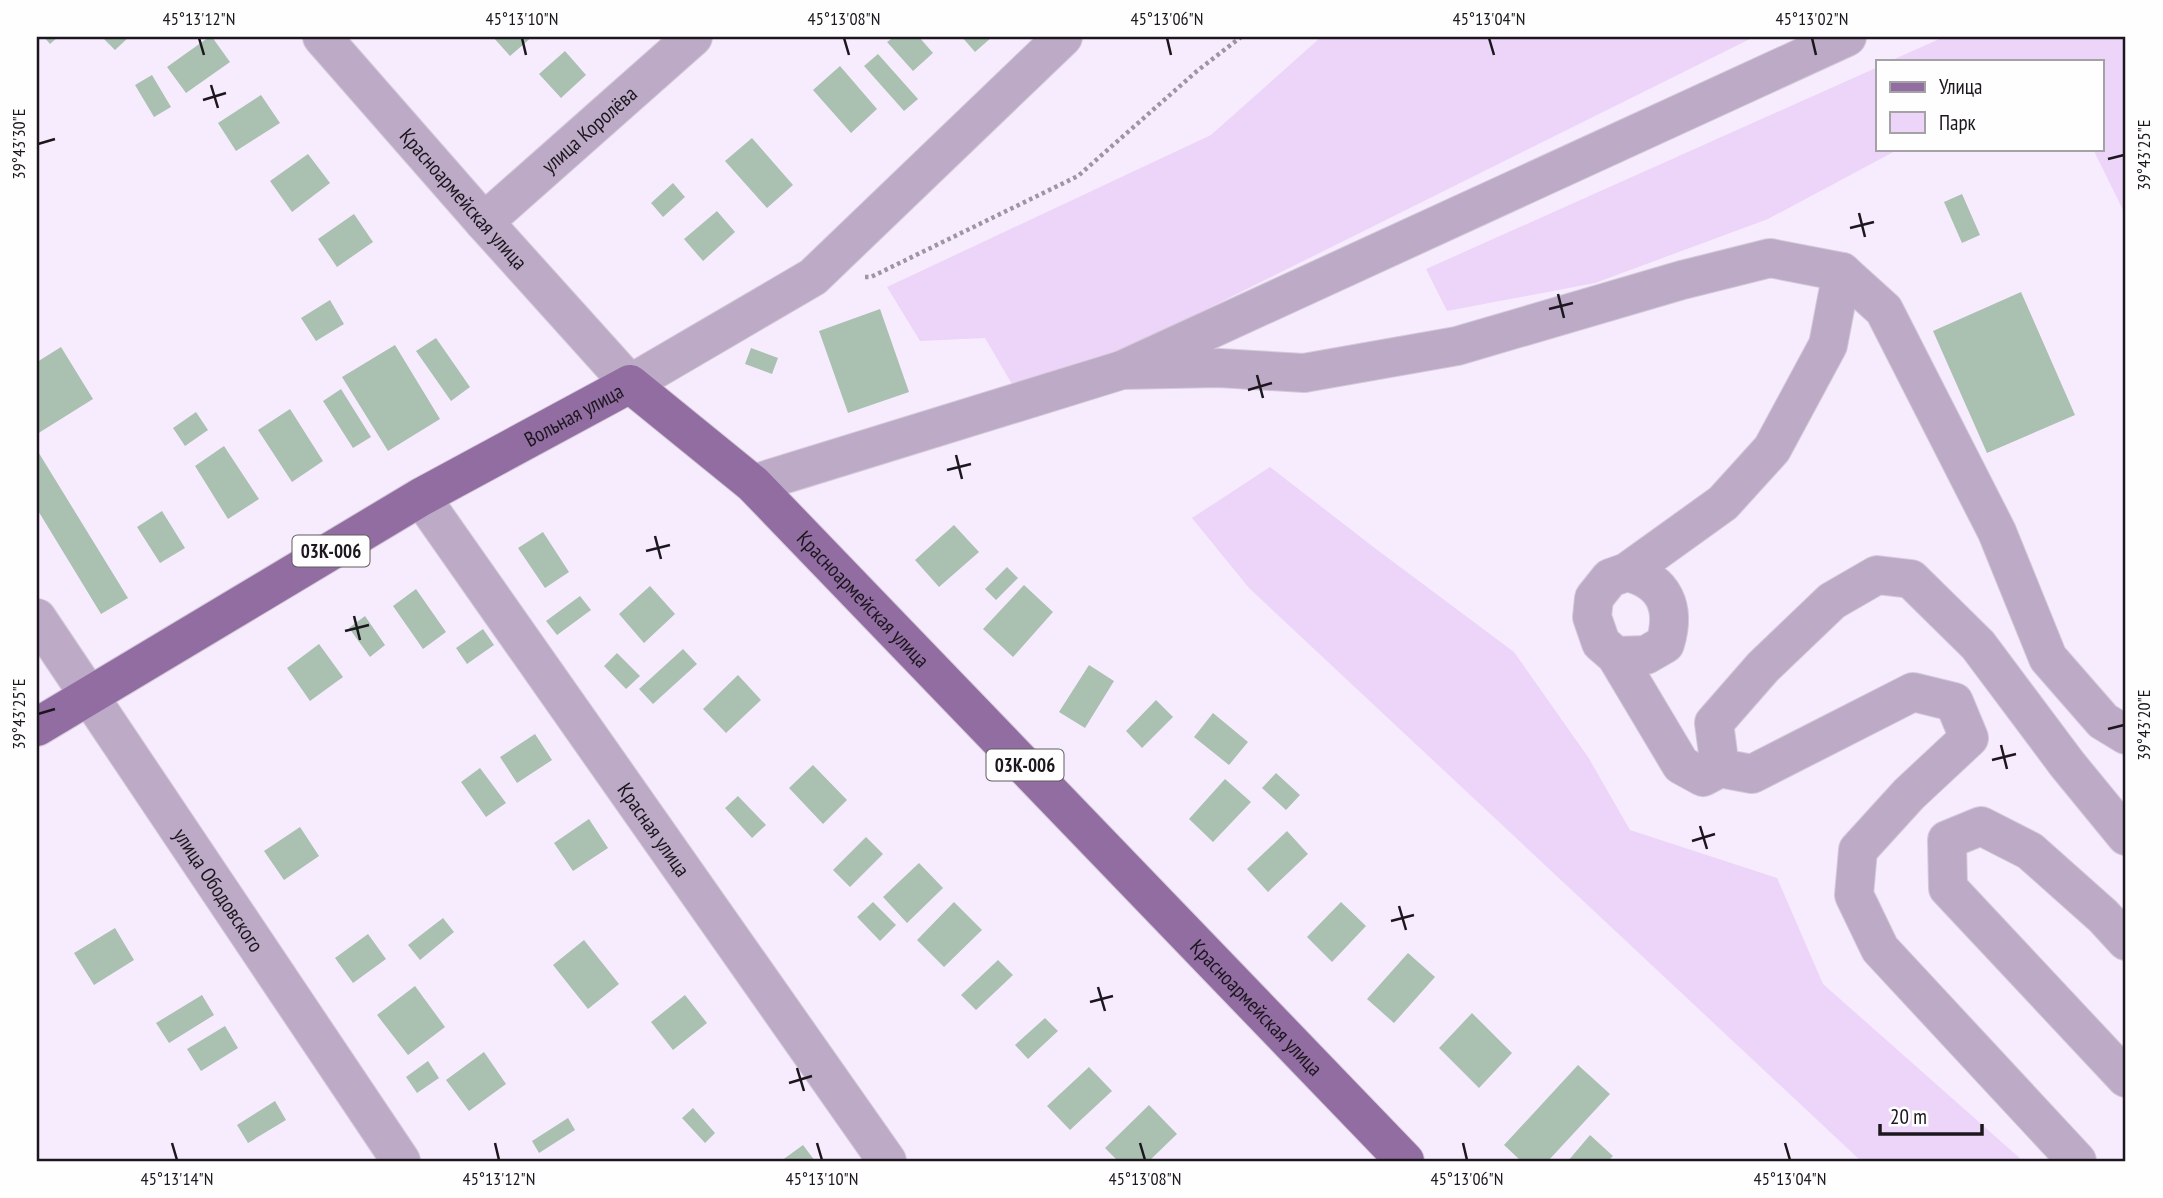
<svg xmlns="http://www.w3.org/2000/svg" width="2163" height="1198" viewBox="0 0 2163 1198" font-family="'PT Sans Narrow',sans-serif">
	<rect width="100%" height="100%" fill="#f7ecfd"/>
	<path fill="#edd4f9" d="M1321,37H1754L1060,382L1016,391L985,338L920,341L887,287L1211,135Z
		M1944,37H2126V216L2093,149H2102V61H1890Z
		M1878,67V149H1899L1768,219L1595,283L1447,311L1426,269Z
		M1270,467L1376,549L1514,652L1588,757L1630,830L1777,878L1823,984L2023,1161H1861L1249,588L1192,518Z"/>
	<path fill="#aac0b1" d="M44,37H58L50,44Z
		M102,37H129L115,50Z
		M209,37H212L230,62L186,93L167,67Z
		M493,37H532L510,56Z
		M894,37H919L933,53L913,71L887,42Z
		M962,37H992L975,52Z
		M565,51L586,75L561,98L539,74Z
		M878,54L918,99L904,111L864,66Z
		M840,66L877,109L851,133L813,90Z
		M152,75L171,107L154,117L135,85Z
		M261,95L280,123L236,151L218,123Z
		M752,138L793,185L767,208L725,161Z
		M308,154L330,183L292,212L270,181Z
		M673,183L685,197L663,217L651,203Z
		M1962,194L1980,235L1962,243L1944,202Z
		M717,211L735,232L703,261L684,239Z
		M354,214L373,242L337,267L318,239Z
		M2021,292L2075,415L1987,453L1933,331Z
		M330,300L344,324L316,341L301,318Z
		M880,309L909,392L848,413L819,331Z
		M436,338L470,387L451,401L416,351Z
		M395,345L440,419L388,451L342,377Z
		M61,347L93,399L37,434V362Z
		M751,348L778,358L772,374L745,364Z
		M341,389L371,437L353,448L323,401Z
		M290,409L323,461L292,482L258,430Z
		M196,412L208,430L185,446L173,428Z
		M224,446L259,499L228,519L195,466Z
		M37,450L128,598L101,614L37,509Z
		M162,511L185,548L160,563L137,527Z
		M954,525L979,552L939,587L915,560Z
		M543,532L569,572L545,588L518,548Z
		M1007,567L1018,578L996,600L985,589Z
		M1024,585L1053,612L1013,657L983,629Z
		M650,586L675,614L644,643L619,614Z
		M416,589L446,632L423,649L393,606Z
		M580,596L591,610L557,635L546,621Z
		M365,616L385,645L370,657L349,628Z
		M483,629L494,645L467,664L456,648Z
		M319,644L343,677L310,701L287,668Z
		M683,649L697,664L653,704L639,689Z
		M617,653L640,676L626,689L604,666Z
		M1089,665L1114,681L1085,728L1059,712Z
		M738,675L761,700L726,733L703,709Z
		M1156,700L1173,717L1142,748L1126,731Z
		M1213,713L1248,742L1229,765L1194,737Z
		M535,734L552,760L517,783L500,757Z
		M813,765L847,800L823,824L789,788Z
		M480,768L506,803L486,817L461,782Z
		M1276,773L1300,795L1286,810L1262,788Z
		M1225,779L1251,802L1213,842L1189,819Z
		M738,796L766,825L752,838L725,808Z
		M589,819L608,848L573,871L554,843Z
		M300,827L319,856L284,880L264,851Z
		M1287,831L1308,854L1268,892L1247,869Z
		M866,837L883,854L850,887L833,870Z
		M919,863L943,888L907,923L883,897Z
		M873,902L896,925L880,941L857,917Z
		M954,902L982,930L944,967L917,940Z
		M1341,902L1366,926L1332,962L1307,937Z
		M443,918L454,932L420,960L408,945Z
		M115,928L134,960L94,985L74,953Z
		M368,934L386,959L353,983L335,958Z
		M584,940L619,984L588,1009L553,965Z
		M1408,953L1435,977L1394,1023L1367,999Z
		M998,960L1013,975L976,1010L961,995Z
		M415,986L445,1027L408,1055L377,1015Z
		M202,995L214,1015L169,1043L156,1023Z
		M685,995L707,1023L673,1050L651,1022Z
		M1472,1013L1512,1053L1479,1088L1439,1048Z
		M1045,1018L1058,1031L1028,1059L1015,1045Z
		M225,1026L238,1048L201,1071L187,1049Z
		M484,1052L506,1084L469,1111L446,1080Z
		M428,1061L439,1078L417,1093L406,1077Z
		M1578,1065L1610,1094L1548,1161H1521L1504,1145Z
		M1089,1067L1112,1091L1070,1130L1047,1106Z
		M275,1101L286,1120L248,1143L237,1125Z
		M1149,1105L1177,1134L1149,1161H1118L1105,1148Z
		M693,1108L715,1133L705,1143L682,1118Z
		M568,1118L575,1130L539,1153L532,1141Z
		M1590,1135L1613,1156L1608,1161H1568Z
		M803,1145L815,1161H781Z"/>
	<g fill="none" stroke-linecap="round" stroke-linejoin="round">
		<g stroke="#d4cad9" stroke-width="40">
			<g id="minor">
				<path id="s1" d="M322,37L484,222L630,384L813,277L1063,37"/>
				<path id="s2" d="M484,222L693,37"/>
				<path d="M1122,370L1219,368L1304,373L1457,346L1682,280L1770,258L1842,272L1884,310L1997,532L2048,658L2103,721L2126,735"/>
				<path d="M753,484L1122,370L1847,37"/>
				<path id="s3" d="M421,497L887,1161"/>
				<path id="s4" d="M37,618L401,1161"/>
				<path d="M1616,656L1646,655L1665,644C1676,608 1665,581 1627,572"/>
				<path d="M1720,768L1703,777L1681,765L1616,656L1601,643L1592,617L1594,598L1610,578L1627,572L1723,503L1772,449L1828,345L1842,272"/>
				<path d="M2126,941L2103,916L2030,851L1981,826L1947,840L1948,888L2126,1078"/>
				<path d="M2077,1161L1880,949L1854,895L1858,850L1909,794L1969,738L1954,702L1913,692L1752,774L1720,768L1714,723L1763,667L1832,601L1877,575L1911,579L1978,645L2067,764L2126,836"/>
			</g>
		</g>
		<g stroke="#d4cad9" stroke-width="40">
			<g id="major">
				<path id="s5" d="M37,727L421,497L630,384L753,484L1405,1161"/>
			</g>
		</g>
		<path stroke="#9e95a2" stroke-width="4.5" stroke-dasharray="3.5 3.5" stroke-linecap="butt" d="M865,277H871L1078,176L1197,71L1241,37"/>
		<use href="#minor" stroke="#bdaac7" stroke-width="38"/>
		<use href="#major" stroke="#916da1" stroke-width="38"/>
	</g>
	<path fill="none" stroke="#1c171e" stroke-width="2.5" d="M199,38L204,55M522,38L526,55M844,38L849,55M1167,38L1171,55M1489,38L1494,55M1812,38L1816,55M211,85L218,108M203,100L226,93M38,144L55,139M2108,159L2124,155M1859,213L1865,237M1850,228L1874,222M1558,294L1564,318M1549,309L1573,303M1257,375L1263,398M1248,390L1272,383M956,455L962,479M947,470L971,464M655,536L661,559M646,551L670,545M354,616L360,640M345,631L369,625M38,714L55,709M2108,729L2124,725M2001,745L2007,769M1992,760L2016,754M1700,826L1707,849M1692,841L1715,834M1399,906L1406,930M1391,921L1414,915M1098,987L1105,1011M1090,1002L1113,996M797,1068L804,1091M789,1083L812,1076M172,1143L177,1160M495,1143L499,1160M817,1143L822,1160M1140,1143L1145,1160M1463,1143L1467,1160M1785,1143L1790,1160"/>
	<g text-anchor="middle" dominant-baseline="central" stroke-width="7" stroke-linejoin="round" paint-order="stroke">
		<g fill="#fefefe" stroke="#605c61" stroke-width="2">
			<rect x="292.5" y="535.5" width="77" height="31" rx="5"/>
			<rect x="986.5" y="749.5" width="77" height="31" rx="5"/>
		</g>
		<g font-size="19" font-weight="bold" fill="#1c171e">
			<text x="331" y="551">03К-006</text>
			<text x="1025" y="765">03К-006</text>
		</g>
		<g font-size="21" fill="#1c171e" stroke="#fefefe">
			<text stroke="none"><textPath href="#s2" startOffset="140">улица Королёва</textPath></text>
			<text stroke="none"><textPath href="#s1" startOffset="215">Красноармейская улица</textPath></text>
			<text stroke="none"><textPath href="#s5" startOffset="621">Вольная улица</textPath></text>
			<text stroke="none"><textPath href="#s5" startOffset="1003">Красноармейская улица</textPath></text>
			<text stroke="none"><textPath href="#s3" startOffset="406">Красная улица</textPath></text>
			<text stroke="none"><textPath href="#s4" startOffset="327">улица Ободовского</textPath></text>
			<text stroke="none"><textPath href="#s5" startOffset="1570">Красноармейская улица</textPath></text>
		</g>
	</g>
	<rect width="2163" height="1198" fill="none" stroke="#fefefe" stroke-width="77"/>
	<rect x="1876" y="60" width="228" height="91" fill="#fefefe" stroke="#a4a2a4" stroke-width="2"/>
	<rect x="1890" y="82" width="35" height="10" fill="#916da1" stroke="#a4a2a4" stroke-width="2"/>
	<text x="1939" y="94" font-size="21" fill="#1c171e">Улица</text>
	<rect x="1890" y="112" width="35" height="21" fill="#edd4f9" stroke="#a4a2a4" stroke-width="2"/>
	<text x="1939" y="130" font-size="21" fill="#1c171e">Парк</text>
	<path d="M1880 1124v10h102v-10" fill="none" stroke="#1c171e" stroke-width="3.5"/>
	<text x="1890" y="1124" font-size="21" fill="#1c171e" stroke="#fefefe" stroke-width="5" paint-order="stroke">20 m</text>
	<rect x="38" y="38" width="2086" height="1122" fill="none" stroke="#1c171e" stroke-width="2.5"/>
	<g font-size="18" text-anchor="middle" fill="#1c171e">
		<text x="199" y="25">45°13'12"N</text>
		<text x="522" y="25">45°13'10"N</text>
		<text x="844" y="25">45°13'08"N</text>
		<text x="1167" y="25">45°13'06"N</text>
		<text x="1489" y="25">45°13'04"N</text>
		<text x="1812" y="25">45°13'02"N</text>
		<text transform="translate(19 144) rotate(-90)" y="6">39°43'30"E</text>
		<text transform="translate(2144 155) rotate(-90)" y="6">39°43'25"E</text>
		<text transform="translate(19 714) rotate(-90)" y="6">39°43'25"E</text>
		<text transform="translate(2144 725) rotate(-90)" y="6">39°43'20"E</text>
		<text x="177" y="1185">45°13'14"N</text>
		<text x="499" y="1185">45°13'12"N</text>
		<text x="822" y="1185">45°13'10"N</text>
		<text x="1145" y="1185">45°13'08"N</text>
		<text x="1467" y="1185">45°13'06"N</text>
		<text x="1790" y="1185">45°13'04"N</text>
	</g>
</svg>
